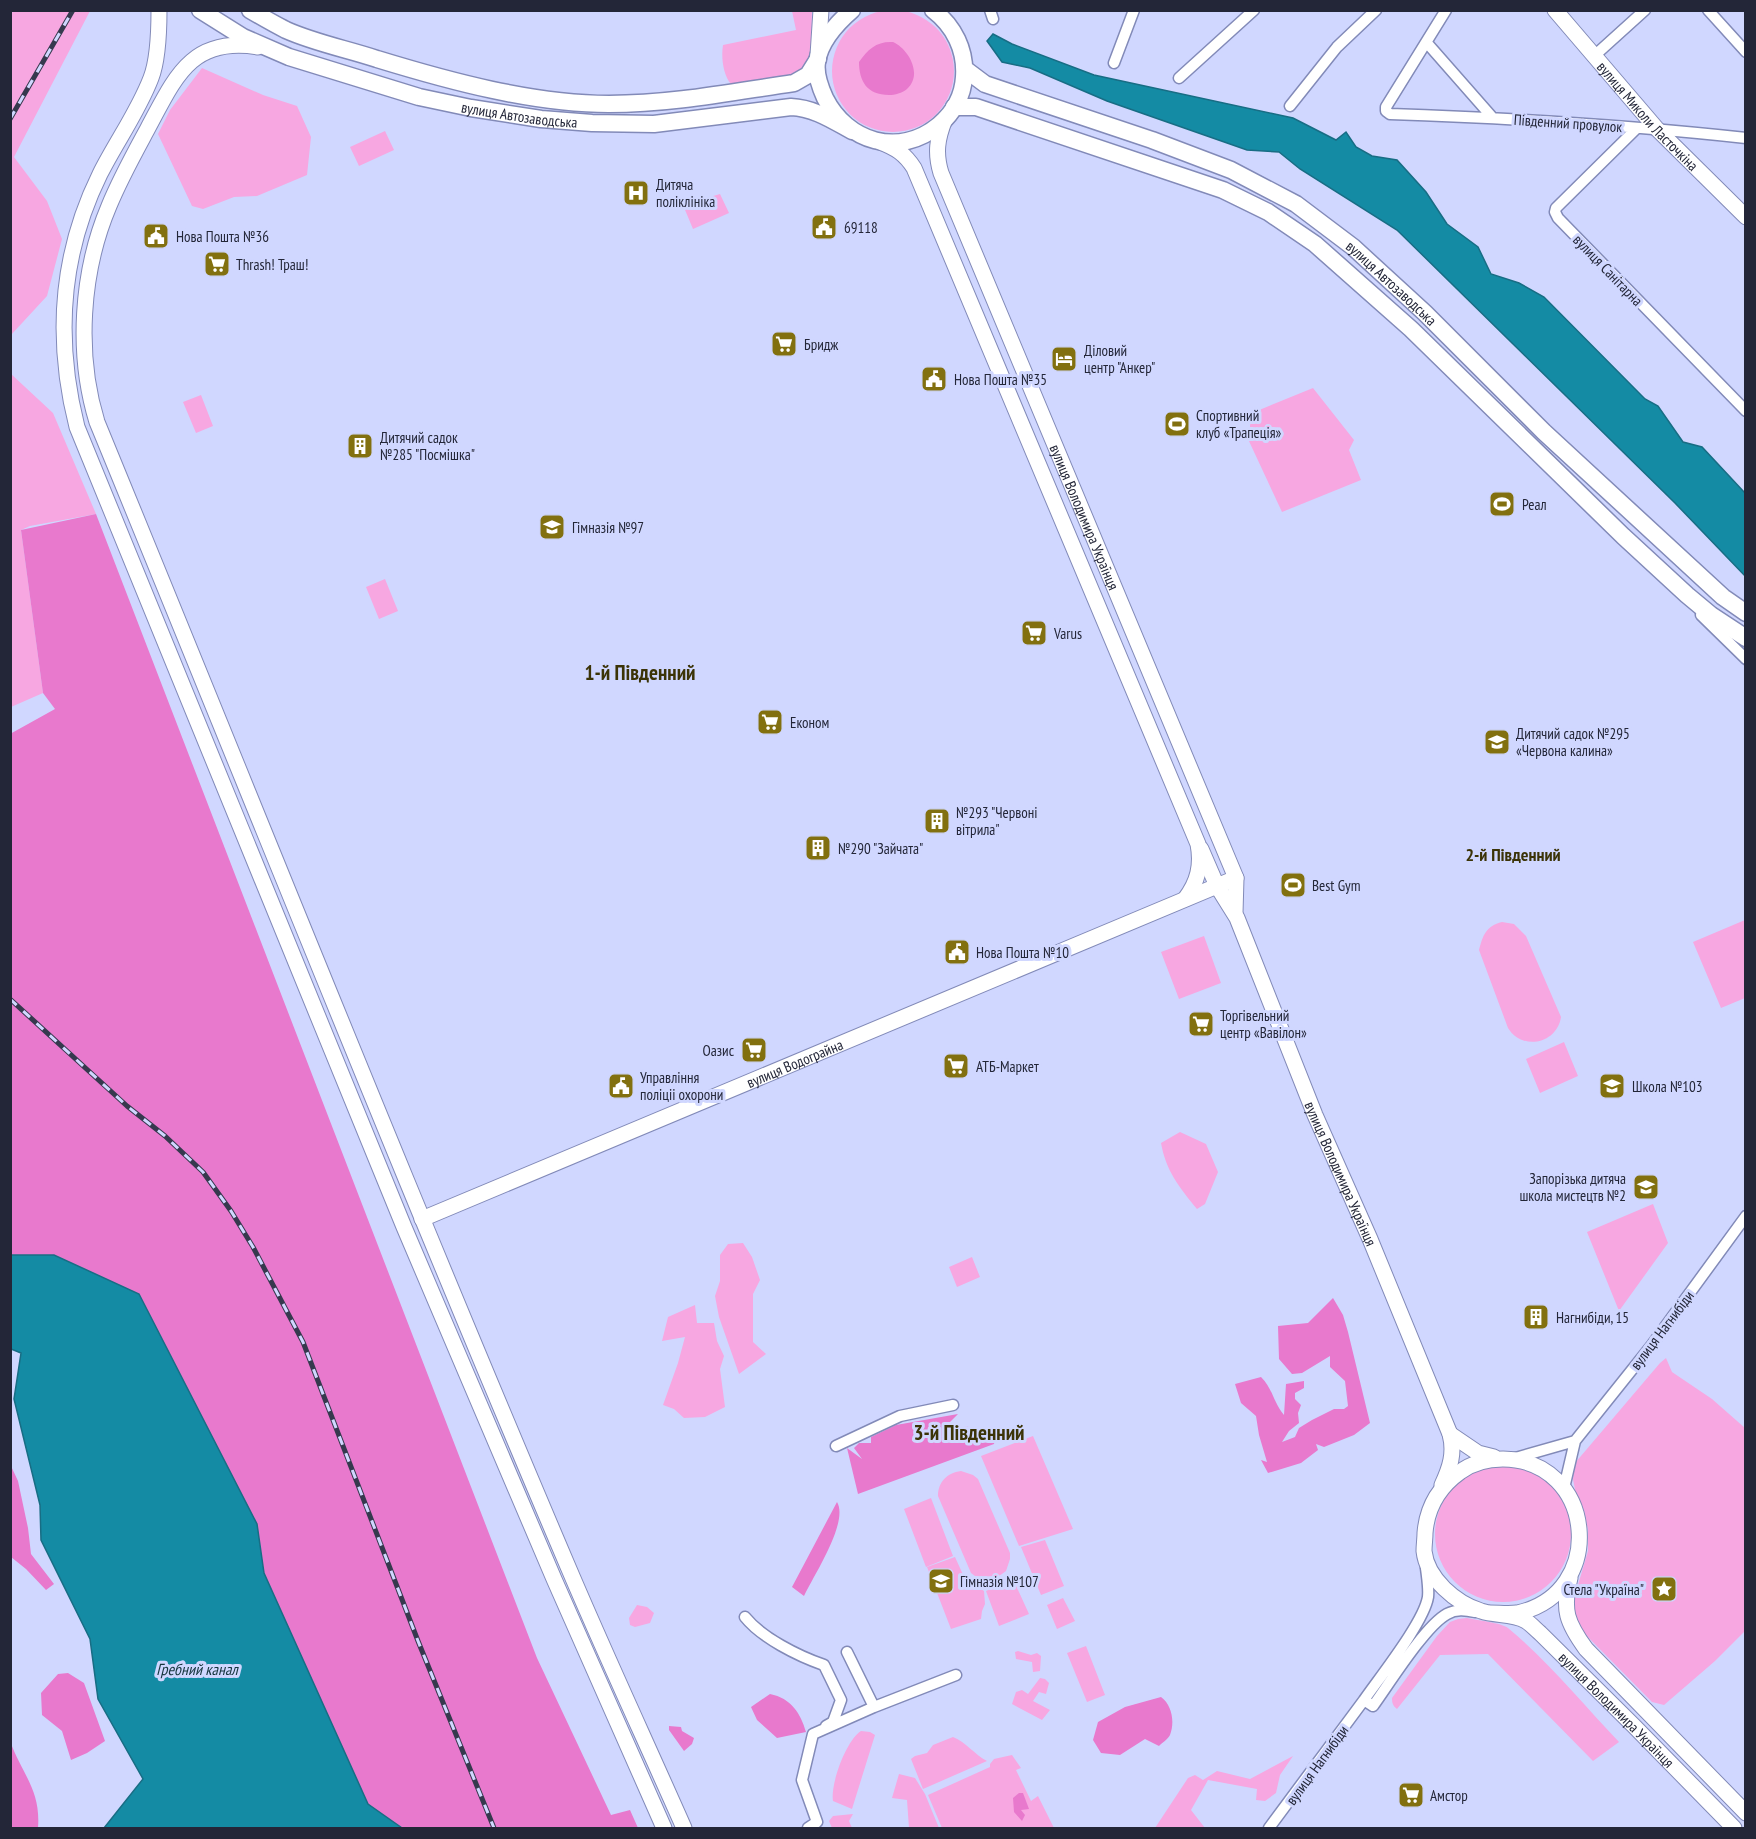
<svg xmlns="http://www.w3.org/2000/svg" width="1756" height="1839" viewBox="0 0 1756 1839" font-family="'PT Sans Narrow',sans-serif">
	<rect width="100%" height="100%" fill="#d0d7ff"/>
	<path fill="#f7a7e1" d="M832 71a61 61 0 1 1 122 0a61 61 0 1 1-122 0Z
		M13,11H90L14,157L47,201L62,239L47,296L11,335L10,17Z
		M792,11H812C811,24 814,51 808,63C804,69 795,74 789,77L731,84C723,75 721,57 723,45L796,30Z
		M202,68L263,95L297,106L311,137L307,175L257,196L234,197L203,209L192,206L158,134L170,110Z
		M385,131L394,150L359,166L350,147Z
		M720,194L729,213L693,229L683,205Z
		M10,373L53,413L96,514L30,526L21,530L43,693L11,707Z
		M1313,388L1354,440L1349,450L1361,480L1282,512L1248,439L1252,413Z
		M201,395L213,426L196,433L183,402Z
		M385,579L398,611L379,619L366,587Z
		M1745,920V998L1721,1008L1693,942Z
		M1502,922L1514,924L1526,936L1561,1017C1557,1044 1522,1051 1508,1028L1479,950C1483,935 1486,926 1502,922Z
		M1204,936L1221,983L1179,999L1161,952Z
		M1564,1042L1578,1076L1540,1093L1526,1059Z
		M1180,1132L1206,1144L1218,1172L1205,1204L1197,1209C1179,1187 1166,1171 1161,1143Z
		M1653,1204L1668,1243L1619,1311L1587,1232Z
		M743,1243L752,1257L760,1280L753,1294V1342L766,1354L739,1374L719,1317L715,1296L720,1281V1255L728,1244Z
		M972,1257L980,1277L957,1287L949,1267Z
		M695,1305L697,1323H714L717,1341L724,1356L720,1369L725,1407L705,1417L684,1418L674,1409L663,1405L678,1363L685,1337L662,1341L668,1317Z
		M1666,1358L1672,1372L1712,1399L1745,1428V1631L1715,1661L1664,1705L1652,1702L1579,1628L1574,1614L1575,1595L1588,1551V1530L1584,1510L1576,1495L1573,1479L1575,1463L1660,1363Z
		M1033,1436L1073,1529L1019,1546L981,1456Z
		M1435 1534a68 68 0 1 1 136 0a68 68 0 1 1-136 0Z
		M961,1471L973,1475L978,1479L1010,1553V1559L1006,1571C995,1580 982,1583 971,1573L938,1496C938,1482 947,1473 961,1471Z
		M931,1498L953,1556L926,1567L904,1509Z
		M1045,1540L1064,1586L1041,1595L1021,1547Z
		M955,1557L965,1579L984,1591L985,1604L982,1611L981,1619L951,1629L927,1567Z
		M1013,1579L1029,1614L999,1626L986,1591Z
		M1063,1598L1075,1621L1057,1629L1047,1605Z
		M637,1605L647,1607L654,1613L650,1623L635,1627L630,1625L629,1618Z
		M1467,1618C1476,1620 1502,1623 1508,1628C1548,1661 1583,1704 1619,1742L1593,1761L1488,1654L1440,1655L1397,1709C1393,1706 1392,1703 1392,1698L1437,1636L1450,1622L1458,1619Z
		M1086,1646L1105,1695L1087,1702L1067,1653Z
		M1018,1651L1031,1655L1037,1653L1041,1656L1040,1671L1033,1672L1032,1662L1016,1659L1015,1652Z
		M1040,1678L1045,1679L1049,1683L1046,1694L1039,1692L1033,1701L1050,1710L1042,1720L1012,1704L1016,1692L1022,1690L1028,1694Z
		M861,1731L870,1732L875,1735L852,1809L833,1801C830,1784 847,1739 861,1731Z
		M953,1737C966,1742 975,1755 987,1761L923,1789L911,1759L915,1756L927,1753L933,1745Z
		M1012,1755L1021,1768L1016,1770L1031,1801L1038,1796L1054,1828H942L928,1795L990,1767V1764L994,1759Z
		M1293,1756L1280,1775L1276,1793L1265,1801L1256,1800L1257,1789L1208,1780L1191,1810L1205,1828H1155L1188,1778L1195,1775L1203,1780L1217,1771L1250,1779Z
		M899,1774L915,1778L925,1794L939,1828H909L907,1800L892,1798Z
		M853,1814L849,1821L852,1828H832L829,1821L833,1816Z"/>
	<path fill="#e879cd" d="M893,42C909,49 923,75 907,89C902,93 895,95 889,95C867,95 859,81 859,62C868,49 877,41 893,42Z
		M96,514L537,1658L611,1815L630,1810L638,1828H402L368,1804L264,1573L257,1524L139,1294L54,1255H11L10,734L55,709L43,693L21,530Z
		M1333,1298L1343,1315L1348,1332L1370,1423L1354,1435L1324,1447L1316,1444L1318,1450L1301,1463L1268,1473L1261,1460L1267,1462L1259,1435L1256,1416L1241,1403L1235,1384L1261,1377C1273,1389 1273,1402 1284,1415L1286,1384L1304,1381V1388L1295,1393V1399L1301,1405L1298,1413L1299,1423L1289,1431L1282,1442L1295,1437L1299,1428L1312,1420L1334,1409H1344L1348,1406L1345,1381L1330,1367V1356L1302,1373L1292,1374L1279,1359L1278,1326L1308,1323Z
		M958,1414L946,1426L997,1428L994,1444L858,1494L847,1448L862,1459L854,1448L859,1443H871V1437L896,1425Z
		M11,1466L18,1481L28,1528L31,1554L54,1584L46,1590L26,1569L11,1557Z
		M837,1502C849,1522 814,1575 804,1596L792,1587Z
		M68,1673L84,1683L105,1741L87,1753L71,1760L62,1731L42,1715L41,1693L58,1674Z
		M770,1694C791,1698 801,1714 806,1732L777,1738L757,1720L751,1707Z
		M1161,1697C1172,1705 1175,1722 1170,1735C1168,1739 1162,1743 1159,1746L1145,1739L1120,1755L1101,1753L1093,1740L1098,1722L1125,1707Z
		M669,1726L681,1727L682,1731L694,1738L692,1744L684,1751L669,1730Z
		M10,1741C22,1774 41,1790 38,1828H11Z
		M1019,1793H1023L1029,1809L1021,1810L1025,1815L1022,1821L1014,1812L1013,1798Z"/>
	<path fill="#148ba4" stroke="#186d84" stroke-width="1.5" d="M993,34L1012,44L1094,75L1293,118L1336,140L1346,132L1356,147L1372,156L1397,160L1426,192L1447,224L1478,247L1491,274L1519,283L1544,297L1645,399L1658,406L1683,442L1702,447L1745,493V576L1675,503L1397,230L1300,169L1279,152L1247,150L1107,101L1030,68L1002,62L987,41Z
		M11,1255H54L139,1294L257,1524L264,1573L368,1804L402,1828H104L143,1779L98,1699L90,1639L41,1540L40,1505L14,1399L21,1353L11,1349Z"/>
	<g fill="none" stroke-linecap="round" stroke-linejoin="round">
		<g stroke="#828ab8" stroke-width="13">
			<path id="street" d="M990,10L993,19
				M1446,10L1386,107V111L1390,114C1508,118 1627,125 1746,138
				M1708,10L1746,52
				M1427,43L1492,117
				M1593,57L1645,10
				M1114,63L1134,10
				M1179,78L1254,10
				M1290,106L1337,47L1376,10
				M1637,128L1556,208L1555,212L1558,218L1746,411
				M1701,615L1746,659
				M836,1446L900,1416L953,1405
				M1512,1459L1575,1441
				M1564,1488L1575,1441L1651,1346L1746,1216
				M745,1617C762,1638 798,1656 824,1665L841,1700L833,1722L826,1726
				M847,1652L874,1707
				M1364,1700C1380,1677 1424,1622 1428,1597C1429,1588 1427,1577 1426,1568
				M808,1828L817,1822L802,1780L813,1734L874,1707L956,1675
				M1269,1828L1364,1700L1373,1706C1389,1684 1425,1626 1447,1614C1456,1609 1465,1610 1475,1612"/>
		</g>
		<g stroke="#828ab8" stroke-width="17">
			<g id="secondary">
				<path d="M159,10C159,30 158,60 151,78C138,112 116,142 100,174C60,255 55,340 77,427L404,1227L554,1579L664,1828"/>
				<path id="s1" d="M1555,10L1656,128L1746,217"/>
				<path d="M258,47C191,36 175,78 148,128C134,154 120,179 109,206C81,272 76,354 97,422C254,804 407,1189 569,1569C606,1656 646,1742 684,1828"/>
				<path d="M818,55L821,10"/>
				<path id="s2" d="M945,119C937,139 935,153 941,173L1236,878L1235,913"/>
				<path d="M880,142C896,148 905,154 914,168C1009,393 1104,618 1198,844C1202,865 1198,882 1185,899"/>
				<path id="s3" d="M1201,849L1217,886L1237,918L1315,1115L1370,1239L1450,1434C1455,1453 1450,1468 1442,1485"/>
				<path id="s4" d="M422,1219L1236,878"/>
				<path d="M1450,1434L1478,1453L1494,1457"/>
				<path d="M1570,1578C1562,1610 1567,1623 1586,1649L1746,1813"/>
				<path id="s5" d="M1490,1613C1499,1613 1509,1614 1517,1613C1608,1594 1596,1460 1503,1459C1488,1459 1472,1463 1460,1472C1439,1487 1427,1507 1425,1533C1425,1539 1424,1545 1424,1551C1427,1579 1456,1603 1481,1611C1495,1616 1513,1613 1526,1621C1531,1624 1535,1629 1540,1633L1634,1726L1734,1828"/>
			</g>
		</g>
		<g stroke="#828ab8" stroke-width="19">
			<g id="primary">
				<path id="s6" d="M200,10L243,37L289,57L419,97L471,108L541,119L592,123L654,124L791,107C814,108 832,120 852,131"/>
				<path d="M250,10C262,17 274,24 286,30C315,43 347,49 377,59C449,81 533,104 609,104C672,104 732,92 794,83L808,75L818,59"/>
				<path d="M852,10C837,23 820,42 817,62C815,74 820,87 825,98C847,142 899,158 939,125C953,113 963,96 964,77C966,50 954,26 933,10"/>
				<path id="s7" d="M965,69L985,84L1152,140L1231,170L1296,204L1353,247L1425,313L1544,432L1723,597L1746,613"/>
				<path d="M954,107H976L1223,190L1268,212L1315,244L1411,329L1623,536L1687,595L1711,615L1746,638"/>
			</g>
		</g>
		<use href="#street" stroke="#fff" stroke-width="10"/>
		<use href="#secondary" stroke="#fff" stroke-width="15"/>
		<use href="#primary" stroke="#fff" stroke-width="16"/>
		<g stroke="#36394e" stroke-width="5">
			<path id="rail" d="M10,119L73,10
				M10,999L127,1106L165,1136L203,1172L231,1211L253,1247L303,1342L418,1641L494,1828"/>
		</g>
		<use href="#rail" stroke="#d0d7ff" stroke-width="3" stroke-dasharray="9" stroke-linecap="butt"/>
	</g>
	<defs>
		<g id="hospital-square" transform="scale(1.35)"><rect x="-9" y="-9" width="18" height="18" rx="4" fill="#82700f" stroke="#d0d7ff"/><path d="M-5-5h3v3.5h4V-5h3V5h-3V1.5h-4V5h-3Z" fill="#fff"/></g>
		<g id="civic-square" transform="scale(1.35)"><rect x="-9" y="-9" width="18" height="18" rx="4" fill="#82700f" stroke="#d0d7ff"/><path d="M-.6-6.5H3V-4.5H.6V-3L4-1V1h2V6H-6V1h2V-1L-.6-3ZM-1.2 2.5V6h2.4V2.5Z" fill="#fff"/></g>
		<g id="supermarket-square" transform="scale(1.35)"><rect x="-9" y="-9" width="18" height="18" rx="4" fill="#82700f" stroke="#d0d7ff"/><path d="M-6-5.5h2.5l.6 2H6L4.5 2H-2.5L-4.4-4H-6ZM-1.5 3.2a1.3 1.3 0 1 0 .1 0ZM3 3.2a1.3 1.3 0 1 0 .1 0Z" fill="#fff"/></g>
		<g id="hotel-square" transform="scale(1.35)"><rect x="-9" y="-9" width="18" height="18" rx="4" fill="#82700f" stroke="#d0d7ff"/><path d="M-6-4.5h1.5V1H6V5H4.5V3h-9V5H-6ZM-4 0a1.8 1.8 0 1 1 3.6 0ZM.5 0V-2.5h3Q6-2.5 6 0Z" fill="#fff"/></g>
		<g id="stadium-square" transform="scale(1.35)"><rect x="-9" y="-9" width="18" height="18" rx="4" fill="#82700f" stroke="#d0d7ff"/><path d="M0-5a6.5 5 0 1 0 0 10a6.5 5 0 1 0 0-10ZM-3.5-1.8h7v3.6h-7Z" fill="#fff"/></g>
		<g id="building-square" transform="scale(1.35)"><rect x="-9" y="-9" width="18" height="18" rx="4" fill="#82700f" stroke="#d0d7ff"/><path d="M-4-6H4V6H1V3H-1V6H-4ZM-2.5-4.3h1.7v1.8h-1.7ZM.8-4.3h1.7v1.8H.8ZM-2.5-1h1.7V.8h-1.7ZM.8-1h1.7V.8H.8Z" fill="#fff"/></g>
		<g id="school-square" transform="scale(1.35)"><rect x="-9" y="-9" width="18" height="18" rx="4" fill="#82700f" stroke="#d0d7ff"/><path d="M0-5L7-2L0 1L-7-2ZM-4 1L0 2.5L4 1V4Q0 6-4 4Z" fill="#fff"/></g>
		<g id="sight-square" transform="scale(1.35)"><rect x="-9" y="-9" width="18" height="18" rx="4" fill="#82700f" stroke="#d0d7ff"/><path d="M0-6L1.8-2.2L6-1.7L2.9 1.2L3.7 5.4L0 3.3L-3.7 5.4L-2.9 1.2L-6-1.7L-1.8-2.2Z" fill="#fff"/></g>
	</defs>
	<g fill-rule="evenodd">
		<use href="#hospital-square" x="636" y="193"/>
		<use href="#civic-square" x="824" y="227"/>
		<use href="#civic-square" x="156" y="236"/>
		<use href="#supermarket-square" x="217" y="264"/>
		<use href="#supermarket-square" x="784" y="344"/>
		<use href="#hotel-square" x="1064" y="359"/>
		<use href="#civic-square" x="934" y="379"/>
		<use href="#stadium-square" x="1177" y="424"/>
		<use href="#building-square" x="360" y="446"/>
		<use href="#stadium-square" x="1502" y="504"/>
		<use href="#school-square" x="552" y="527"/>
		<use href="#supermarket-square" x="1034" y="633"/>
		<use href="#supermarket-square" x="770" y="722"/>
		<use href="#school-square" x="1497" y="742"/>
		<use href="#building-square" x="937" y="821"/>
		<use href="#building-square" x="818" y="848"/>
		<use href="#stadium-square" x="1293" y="885"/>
		<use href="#civic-square" x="957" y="952"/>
		<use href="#supermarket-square" x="1201" y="1024"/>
		<use href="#supermarket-square" x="754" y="1050"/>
		<use href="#supermarket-square" x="956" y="1066"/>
		<use href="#civic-square" x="621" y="1086"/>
		<use href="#school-square" x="1612" y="1086"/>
		<use href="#school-square" x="1646" y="1187"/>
		<use href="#building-square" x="1536" y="1317"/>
		<use href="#school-square" x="941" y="1581"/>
		<use href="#sight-square" x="1664" y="1589"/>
		<use href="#supermarket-square" x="1411" y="1795"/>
	</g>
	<g text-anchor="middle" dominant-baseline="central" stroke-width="6" stroke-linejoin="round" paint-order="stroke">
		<g font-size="15" fill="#232638" stroke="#d0d7ff">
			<text stroke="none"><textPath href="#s6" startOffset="339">вулиця Автозаводська</textPath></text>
			<text stroke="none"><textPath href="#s1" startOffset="141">вулиця Миколи Ласточкіна</textPath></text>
			<text transform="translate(1568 123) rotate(4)">Південний провулок</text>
			<text transform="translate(1608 270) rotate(46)">вулиця Санітарна</text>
			<text stroke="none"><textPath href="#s7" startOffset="483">вулиця Автозаводська</textPath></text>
			<text stroke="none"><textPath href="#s2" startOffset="428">вулиця Володимира Українця</textPath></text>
			<text stroke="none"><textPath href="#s4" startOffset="404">вулиця Водограйна</textPath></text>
			<text stroke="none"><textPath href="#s3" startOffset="354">вулиця Володимира Українця</textPath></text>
			<text transform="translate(1662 1330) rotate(-53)">вулиця Нагнибіди</text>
			<text stroke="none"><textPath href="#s5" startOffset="652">вулиця Володимира Українця</textPath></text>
			<text transform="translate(1317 1765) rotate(-54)">вулиця Нагнибіди</text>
		</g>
		<g font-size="15" fill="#232638" stroke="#d0d7ff" text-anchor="start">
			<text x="656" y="184">Дитяча<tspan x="656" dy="17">поліклініка</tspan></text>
			<text x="844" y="227">69118</text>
			<text x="176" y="236">Нова Пошта №36</text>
			<text x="236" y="264">Thrash! Траш!</text>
			<text x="804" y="344">Бридж</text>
			<text x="1084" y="350">Діловий<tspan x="1084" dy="17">центр "Анкер"</tspan></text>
			<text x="954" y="379">Нова Пошта №35</text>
			<text x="1196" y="415">Спортивний<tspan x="1196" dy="17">клуб «Трапеція»</tspan></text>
			<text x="380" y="437">Дитячий садок<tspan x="380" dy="17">№285 "Посмішка"</tspan></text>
			<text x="1522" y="504">Реал</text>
			<text x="572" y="527">Гімназія №97</text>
			<text x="1054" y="633">Varus</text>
			<text x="790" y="722">Економ</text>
			<text x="1516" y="733">Дитячий садок №295<tspan x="1516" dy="17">«Червона калина»</tspan></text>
			<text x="956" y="812">№293 "Червоні<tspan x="956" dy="17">вітрила"</tspan></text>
			<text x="838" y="848">№290 "Зайчата"</text>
			<text x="1312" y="885">Best Gym</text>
			<text x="976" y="952">Нова Пошта №10</text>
			<text x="1220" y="1015">Торгівельний<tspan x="1220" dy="17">центр «Вавілон»</tspan></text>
			<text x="734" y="1050" text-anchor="end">Оазис</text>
			<text x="976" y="1066">АТБ-Маркет</text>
			<text x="640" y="1077">Управлiння<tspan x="640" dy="17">полiцii охорони</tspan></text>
			<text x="1632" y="1086">Школа №103</text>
			<text x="1626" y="1178" text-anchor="end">Запорізька дитяча<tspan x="1626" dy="17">школа мистецтв №2</tspan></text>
			<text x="1556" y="1317">Нагнибіди, 15</text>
			<text x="960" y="1581">Гімназія №107</text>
			<text x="1644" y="1589" text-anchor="end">Стела "Україна"</text>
			<text x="1430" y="1795">Амстор</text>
		</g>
		<g font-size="16" font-style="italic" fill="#15353d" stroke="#d0d7ff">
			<text x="197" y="1669">Гребний канал</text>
		</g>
		<g font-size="18" font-weight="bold" fill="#3b3307" stroke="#d0d7ff">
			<text x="1513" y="854">2-й Південний</text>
		</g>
		<g font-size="21" font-weight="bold" fill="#3b3307" stroke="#d0d7ff">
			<text x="640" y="672">1-й Південний</text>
			<text x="969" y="1432">3-й Південний</text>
		</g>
	</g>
	<rect width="1756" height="1839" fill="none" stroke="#232638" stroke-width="24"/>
</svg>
